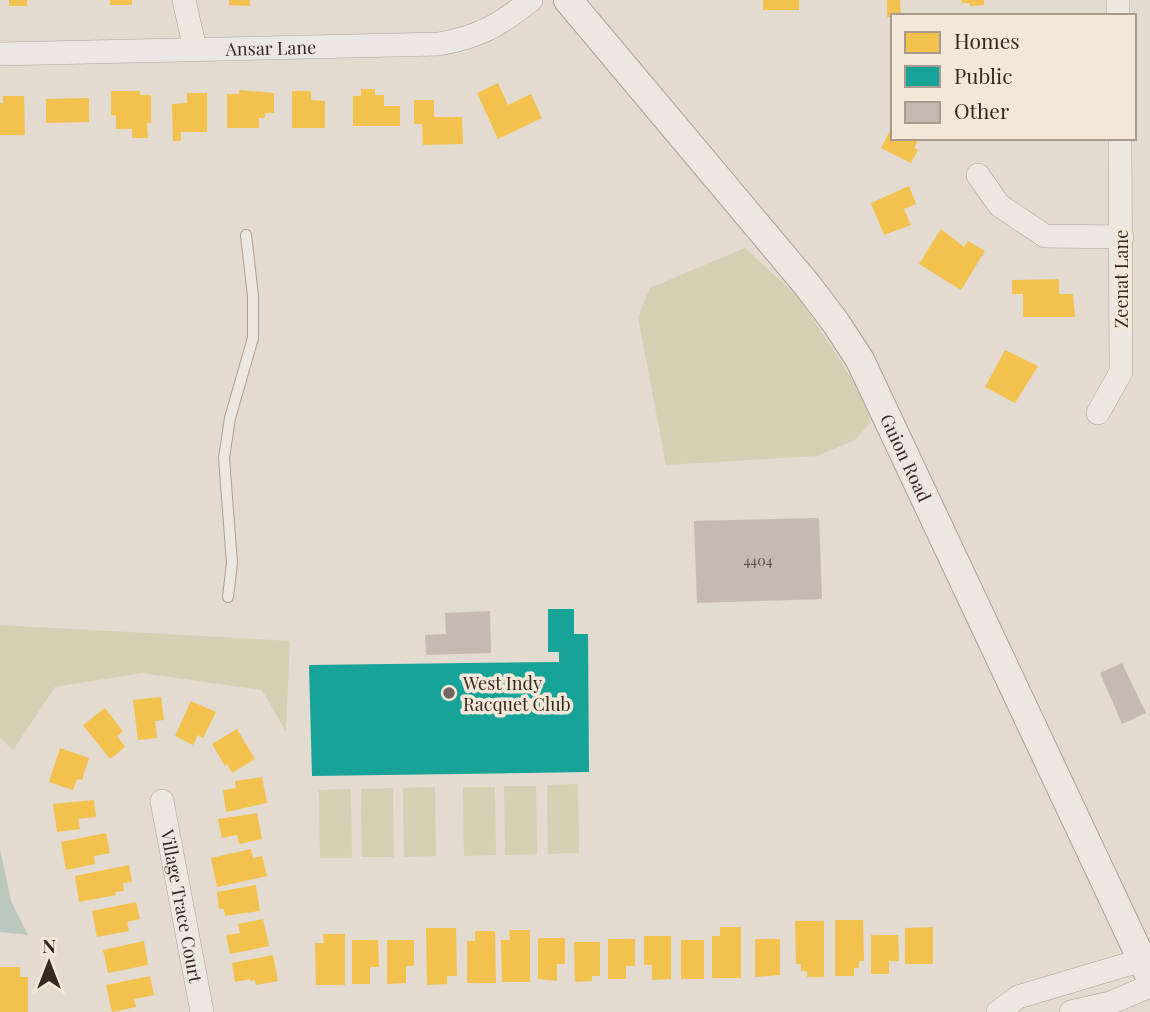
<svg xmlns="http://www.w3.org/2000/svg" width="1150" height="1012" viewBox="0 0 1150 1012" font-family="'Playfair Display',serif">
	<rect width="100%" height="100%" fill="#e3dad0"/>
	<path fill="#d4d0b4" d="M745,248L799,298L860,391L871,422L855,440L817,456L666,465L638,317L650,288Z
		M0,625L290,641L286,732L262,690L142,673L55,687L13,750L0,738Z
		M578,784L579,853L548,854L547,785Z
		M504,786H536L537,854L505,855Z
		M435,787L436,856L404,857L403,788Z
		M463,787H495L496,855L464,856Z
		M393,788L394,857H362L361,789Z
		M351,789L352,858H320L319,790Z"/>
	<path fill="#bac7bd" d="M0,849L11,901L28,935L0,932Z"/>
	<path fill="#f2c14e" d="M9,0H27V6H9Z
		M110,0H132V5H110Z
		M229,0H250V6L229,5Z
		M763,0H799V10H763Z
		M887,0H900L901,16L887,17Z
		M961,0H984V5L970,6V3H962Z
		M498,83L508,105L531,94L542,118L498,139L477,93Z
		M361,89H375V95H384V106H400V126H353V96H361Z
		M239,90L274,93V113H265V118H259V128H227V94H239Z
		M111,91H140V95H151V123H147L148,138H132V129H116V115H111Z
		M292,91H311V100L325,101V128H292Z
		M187,93H207V132H181V141H173L172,104L187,103Z
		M3,96H24L25,135H0V103H3Z
		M89,98V122L46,123V99Z
		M414,100H434V117H462L463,144L423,145L422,124H414Z
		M893,125V138H919L914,148L918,150L911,163L881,148Z
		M909,186L916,204L904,209L911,225L884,235L871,203Z
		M941,229L964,247L968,241L985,251L961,290L919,264Z
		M1059,279V294H1073L1075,317H1023V294H1012V280Z
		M1005,350L1038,366L1015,403L985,387Z
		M161,697L164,720L155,721L157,738L138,740L133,700Z
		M191,701L216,712L203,738L198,735L193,745L175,736Z
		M105,708L123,732L117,736L125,747L110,759L83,725Z
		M237,729L255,759L232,773L227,764L225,766L212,744Z
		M60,748L89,758L82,780L77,779L73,790L49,782Z
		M262,777L267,803L226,812L223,790L236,788L235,781Z
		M94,800L96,817L78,819L80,829L57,832L53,804Z
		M257,813L262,839L239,844L237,835L222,838L218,819Z
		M106,833L110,853L94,856L95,864L66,870L61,842Z
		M251,849L253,858L262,856L267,876L217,887L211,858Z
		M129,865L132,882L123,883L124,891L115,892L116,895L79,902L75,876Z
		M256,885L260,911L225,916L224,909H219L217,892Z
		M136,902L140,919L127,922L129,931L97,937L92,911Z
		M263,919L269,946L230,954L226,935L240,933L238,924Z
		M835,920H863L864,961H859V968H854V976H835Z
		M795,921H824V977H807V971H801V964H796Z
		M720,927H741V978H712V936H720Z
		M933,927V964H905V928Z
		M426,928H456L457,976H447V984L427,985Z
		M509,930H530V982H502L501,940H510Z
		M475,931H495L496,983H467V941H475Z
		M323,934H345V985H316L315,943H324Z
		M871,935H898L899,961H889V974H871Z
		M644,936H671V979L652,980V965H644Z
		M538,938H565V964H557V981L538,979Z
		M608,939H635V966H626V979H608Z
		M755,939H780V975L755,977Z
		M352,940H378L379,967H370V984H352Z
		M387,940H414V966H406V983L387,984Z
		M681,940H704V979H681Z
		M144,941L148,965L108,973L103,950Z
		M574,942H600V976H592V981L575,982Z
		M273,955L278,981L256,985L255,980L250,981V979L235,982L232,963Z
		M0,967H20V977H28V1012H0Z
		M150,976L154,995L134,999L136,1007L112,1012L106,985Z"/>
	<path fill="#17a398" d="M548,609H574V634H588L589,772L312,776L309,665L559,662V652H548Z"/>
	<path fill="#c6b9b1" d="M819,518L822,599L697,603L694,521Z
		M490,611L491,653L426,655L425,635L446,634L445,613Z
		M1122,663L1146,713L1122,724L1100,673Z"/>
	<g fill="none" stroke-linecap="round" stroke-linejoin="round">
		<g stroke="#a9a098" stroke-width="12">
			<path id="service" d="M228,597L232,563L224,458L230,418L253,338V296L246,235"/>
		</g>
		<g stroke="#a9a098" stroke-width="24">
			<g id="minor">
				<path d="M184,0L195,49"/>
				<path d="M1118,0V16"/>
				<path id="s1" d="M0,54L439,44C479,37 500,25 531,0"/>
				<path d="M978,175L999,205L1045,236L1122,237"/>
				<path d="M1098,413L1121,372L1120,138"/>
				<path id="s2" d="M162,801L202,1012"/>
				<path d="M998,1012L1018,997L1142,960"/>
				<path d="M1071,1012L1110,1003L1150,986"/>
			</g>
		</g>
		<g stroke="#a9a098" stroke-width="30">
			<g id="tertiary">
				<path id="s3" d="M568,0L808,286L836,323L860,360L1150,977"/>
			</g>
		</g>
		<use href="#service" stroke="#ece7e1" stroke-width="10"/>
		<use href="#minor" stroke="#ece7e1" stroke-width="23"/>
		<use href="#tertiary" stroke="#ece7e1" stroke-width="28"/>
	</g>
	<circle fill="#73665e" stroke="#f3e7d7" stroke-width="2.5" cx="449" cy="693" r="7"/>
	<g text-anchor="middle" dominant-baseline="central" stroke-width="7" stroke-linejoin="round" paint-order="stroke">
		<g font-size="14" fill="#5b4c45">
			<text x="758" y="560">4404</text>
		</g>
		<g font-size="18" fill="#372821" stroke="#f3e7d7">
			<text stroke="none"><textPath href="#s1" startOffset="271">Ansar Lane</textPath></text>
			<text transform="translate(1121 279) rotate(-90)">Zeenat Lane</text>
			<text stroke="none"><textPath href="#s3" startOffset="572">Guion Road</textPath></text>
			<text stroke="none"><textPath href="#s2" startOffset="107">Village Trace Court</textPath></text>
		</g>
		<g font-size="18" fill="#372821" stroke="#f3e7d7" text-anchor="start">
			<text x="463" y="683">West Indy<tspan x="463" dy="21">Racquet Club</tspan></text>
		</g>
	</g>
	<rect x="891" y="14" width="245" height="126" fill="#f3e7d7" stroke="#a89b8e" stroke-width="2"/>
	<rect x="905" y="32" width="35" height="21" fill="#f2c14e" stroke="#a89b8e" stroke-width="2"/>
	<text x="954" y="49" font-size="21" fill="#372821">Homes</text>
	<rect x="905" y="66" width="35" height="21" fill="#17a398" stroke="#a89b8e" stroke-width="2"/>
	<text x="954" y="84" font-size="21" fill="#372821">Public</text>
	<rect x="905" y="102" width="35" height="21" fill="#c6b9b1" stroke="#a89b8e" stroke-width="2"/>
	<text x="954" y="119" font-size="21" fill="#372821">Other</text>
	<g transform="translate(49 963)" stroke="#f3e7d7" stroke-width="5" paint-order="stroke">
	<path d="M0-5L12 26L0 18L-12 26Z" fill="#372821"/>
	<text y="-10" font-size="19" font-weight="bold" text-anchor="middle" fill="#372821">N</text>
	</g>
</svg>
